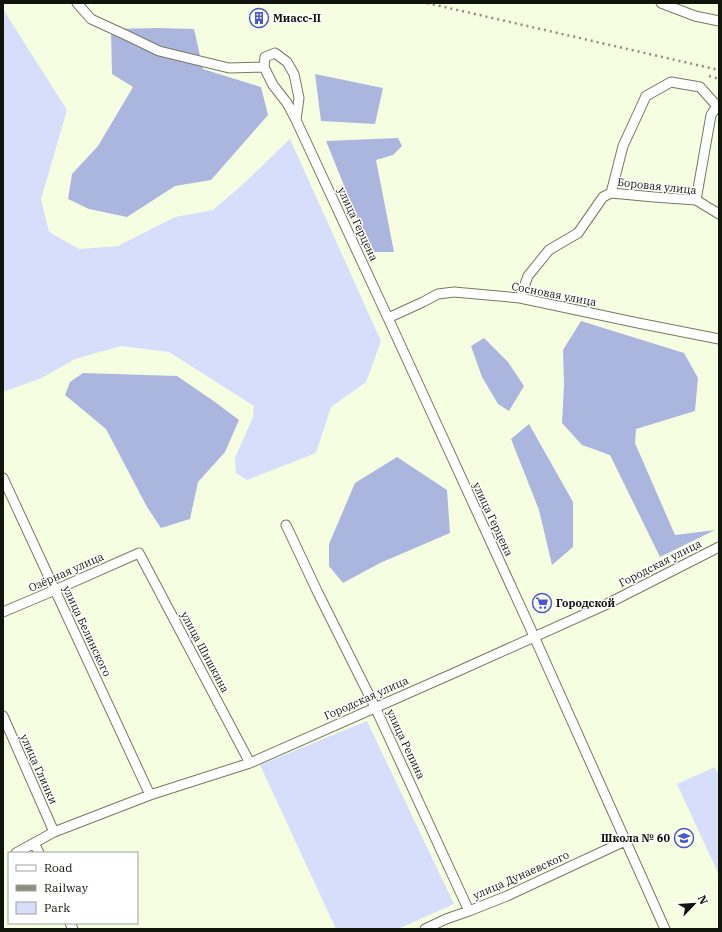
<svg xmlns="http://www.w3.org/2000/svg" width="722" height="932" viewBox="0 0 722 932" font-family="'IBM Plex Serif',serif">
	<rect width="100%" height="100%" fill="#f6fee1"/>
	<path fill="#d6defb" d="M3,9L67,110L41,199L49,232L79,249L118,246L175,217L213,210L242,185L290,139L381,341L366,382L331,407L316,453L247,480L236,473L235,458L253,417L254,406L169,352L121,346L75,359L42,378L3,392Z
		M367,721L454,904L398,929H336L260,765Z
		M715,767L719,776V875L677,784Z"/>
	<path fill="#abb6df" d="M159,28L194,29L203,69L261,87L268,115L211,180L175,186L127,217L89,209L68,199L72,174L98,146L133,87L112,74L111,29Z
		M315,74L383,88L375,124L321,121Z
		M398,138L402,146L393,155L376,160L394,252H371L326,141Z
		M581,321L684,353L698,378L695,411L636,429L635,443L675,535L715,530L660,557L610,455L582,445L562,423L564,384L563,350Z
		M484,338L508,362L524,386L509,411L498,404L482,377L471,346Z
		M83,373L177,376L215,402L239,420L225,452L198,482L190,519L161,528L147,507L106,429L65,395L70,382Z
		M529,424L573,502V547L552,565L539,510L511,439Z
		M397,457L447,490L450,533L380,563L343,583L329,566V544L355,483Z"/>
	<g fill="none" stroke-linecap="round" stroke-linejoin="round">
		<g stroke="#747a61" stroke-width="11">
			<path id="minor" d="M77,3L91,19L128,36L159,51L229,68L264,67
				M661,3L695,16L719,21
				M296,120L299,98L294,74L287,62L275,53L265,57L264,67L273,85L287,103L296,120L388,318L528,623L665,929
				M611,193L623,146L646,96L671,82L700,87L717,106L719,107
				M696,200L711,115L717,106
				M520,298L528,276L549,250L578,233L603,197L611,193L654,197L696,200L719,214
				M388,318L423,302L438,294L454,292L520,298L638,323L719,339
				M3,478L150,795
				M286,525L318,593L375,707L469,911
				M3,612L55,590L139,553L250,763
				M3,716L54,832
				M34,843L39,853
				M16,853L54,832L150,795L250,763L454,673L603,606L719,547
				M70,923L73,929
				M425,929L446,919L469,911L507,896L625,841"/>
		</g>
		<use href="#minor" stroke="#fff" stroke-width="9"/>
		<path stroke="#8a907c" stroke-width="2.5" stroke-dasharray="2 4" stroke-linecap="butt" d="M427,3L719,70
			M709,76L719,79"/>
	</g>
	<defs>
		<g id="building-ring" transform="scale(1)"><circle r="9.5" fill="#fff" stroke="#4a58cd" stroke-width="1.5"/><path d="M-4-6H4V6H1V3H-1V6H-4ZM-2.5-4.3h1.7v1.8h-1.7ZM.8-4.3h1.7v1.8H.8ZM-2.5-1h1.7V.8h-1.7ZM.8-1h1.7V.8H.8Z" fill="#4a58cd"/></g>
		<g id="supermarket-ring" transform="scale(1)"><circle r="9.5" fill="#fff" stroke="#4a58cd" stroke-width="1.5"/><path d="M-6-5.5h2.5l.6 2H6L4.5 2H-2.5L-4.4-4H-6ZM-1.5 3.2a1.3 1.3 0 1 0 .1 0ZM3 3.2a1.3 1.3 0 1 0 .1 0Z" fill="#4a58cd"/></g>
		<g id="school-ring" transform="scale(1)"><circle r="9.5" fill="#fff" stroke="#4a58cd" stroke-width="1.5"/><path d="M0-5L7-2L0 1L-7-2ZM-4 1L0 2.5L4 1V4Q0 6-4 4Z" fill="#4a58cd"/></g>
	</defs>
	<g fill-rule="evenodd">
		<use href="#building-ring" x="259" y="18"/>
		<use href="#supermarket-ring" x="542" y="603"/>
		<use href="#school-ring" x="684" y="838"/>
	</g>
	<g text-anchor="middle" dominant-baseline="central" stroke-width="3" stroke-linejoin="round" paint-order="stroke">
		<g font-size="11" font-weight="bold" fill="#11140a" stroke="#fff" text-anchor="start">
			<text x="273" y="18">Миасс-II</text>
			<text x="556" y="603">Городской</text>
			<text x="670" y="838" text-anchor="end">Школа № 60</text>
		</g>
		<g font-size="11" fill="#11140a" stroke="#fff">
			<text transform="translate(657 186) rotate(6)">Боровая улица</text>
			<text transform="translate(358 224) rotate(65)">улица Герцена</text>
			<text transform="translate(554 294) rotate(11)">Сосновая улица</text>
			<text transform="translate(493 519) rotate(65)">улица Герцена</text>
			<text transform="translate(660 563) rotate(-27)">Городская улица</text>
			<text transform="translate(66 572) rotate(-24)">Озёрная улица</text>
			<text transform="translate(87 631) rotate(65)">улица Белинского</text>
			<text transform="translate(205 652) rotate(62)">улица Шишкина</text>
			<text transform="translate(366 698) rotate(-24)">Городская улица</text>
			<text transform="translate(406 744) rotate(65)">улица Репина</text>
			<text transform="translate(39 769) rotate(66)">улица Глинки</text>
			<text transform="translate(521 875) rotate(-24)">улица Дунаевского</text>
		</g>
	</g>
	<rect width="722" height="932" fill="none" stroke="#11140a" stroke-width="8"/>
	<rect x="8" y="852" width="130" height="72" fill="#ffffff" stroke="#a0a19d"/>
	<rect x="16" y="865" width="20" height="6" fill="#ffffff" stroke="#a0a19d"/>
	<text x="44" y="872" font-size="12" fill="#11140a">Road</text>
	<rect x="16" y="885" width="20" height="6" fill="#8a907c" stroke="#a0a19d"/>
	<text x="44" y="892" font-size="12" fill="#11140a">Railway</text>
	<rect x="16" y="902" width="20" height="12" fill="#d6defb" stroke="#a0a19d"/>
	<text x="44" y="912" font-size="12" fill="#11140a">Park</text>
	<g transform="translate(694 904) rotate(65)" stroke="#ffffff" stroke-width="3" paint-order="stroke">
	<path d="M0-3L7 15L0 10L-7 15Z" fill="#11140a"/>
	<text y="-6" font-size="11" font-weight="bold" text-anchor="middle" fill="#11140a">N</text>
	</g>
</svg>
